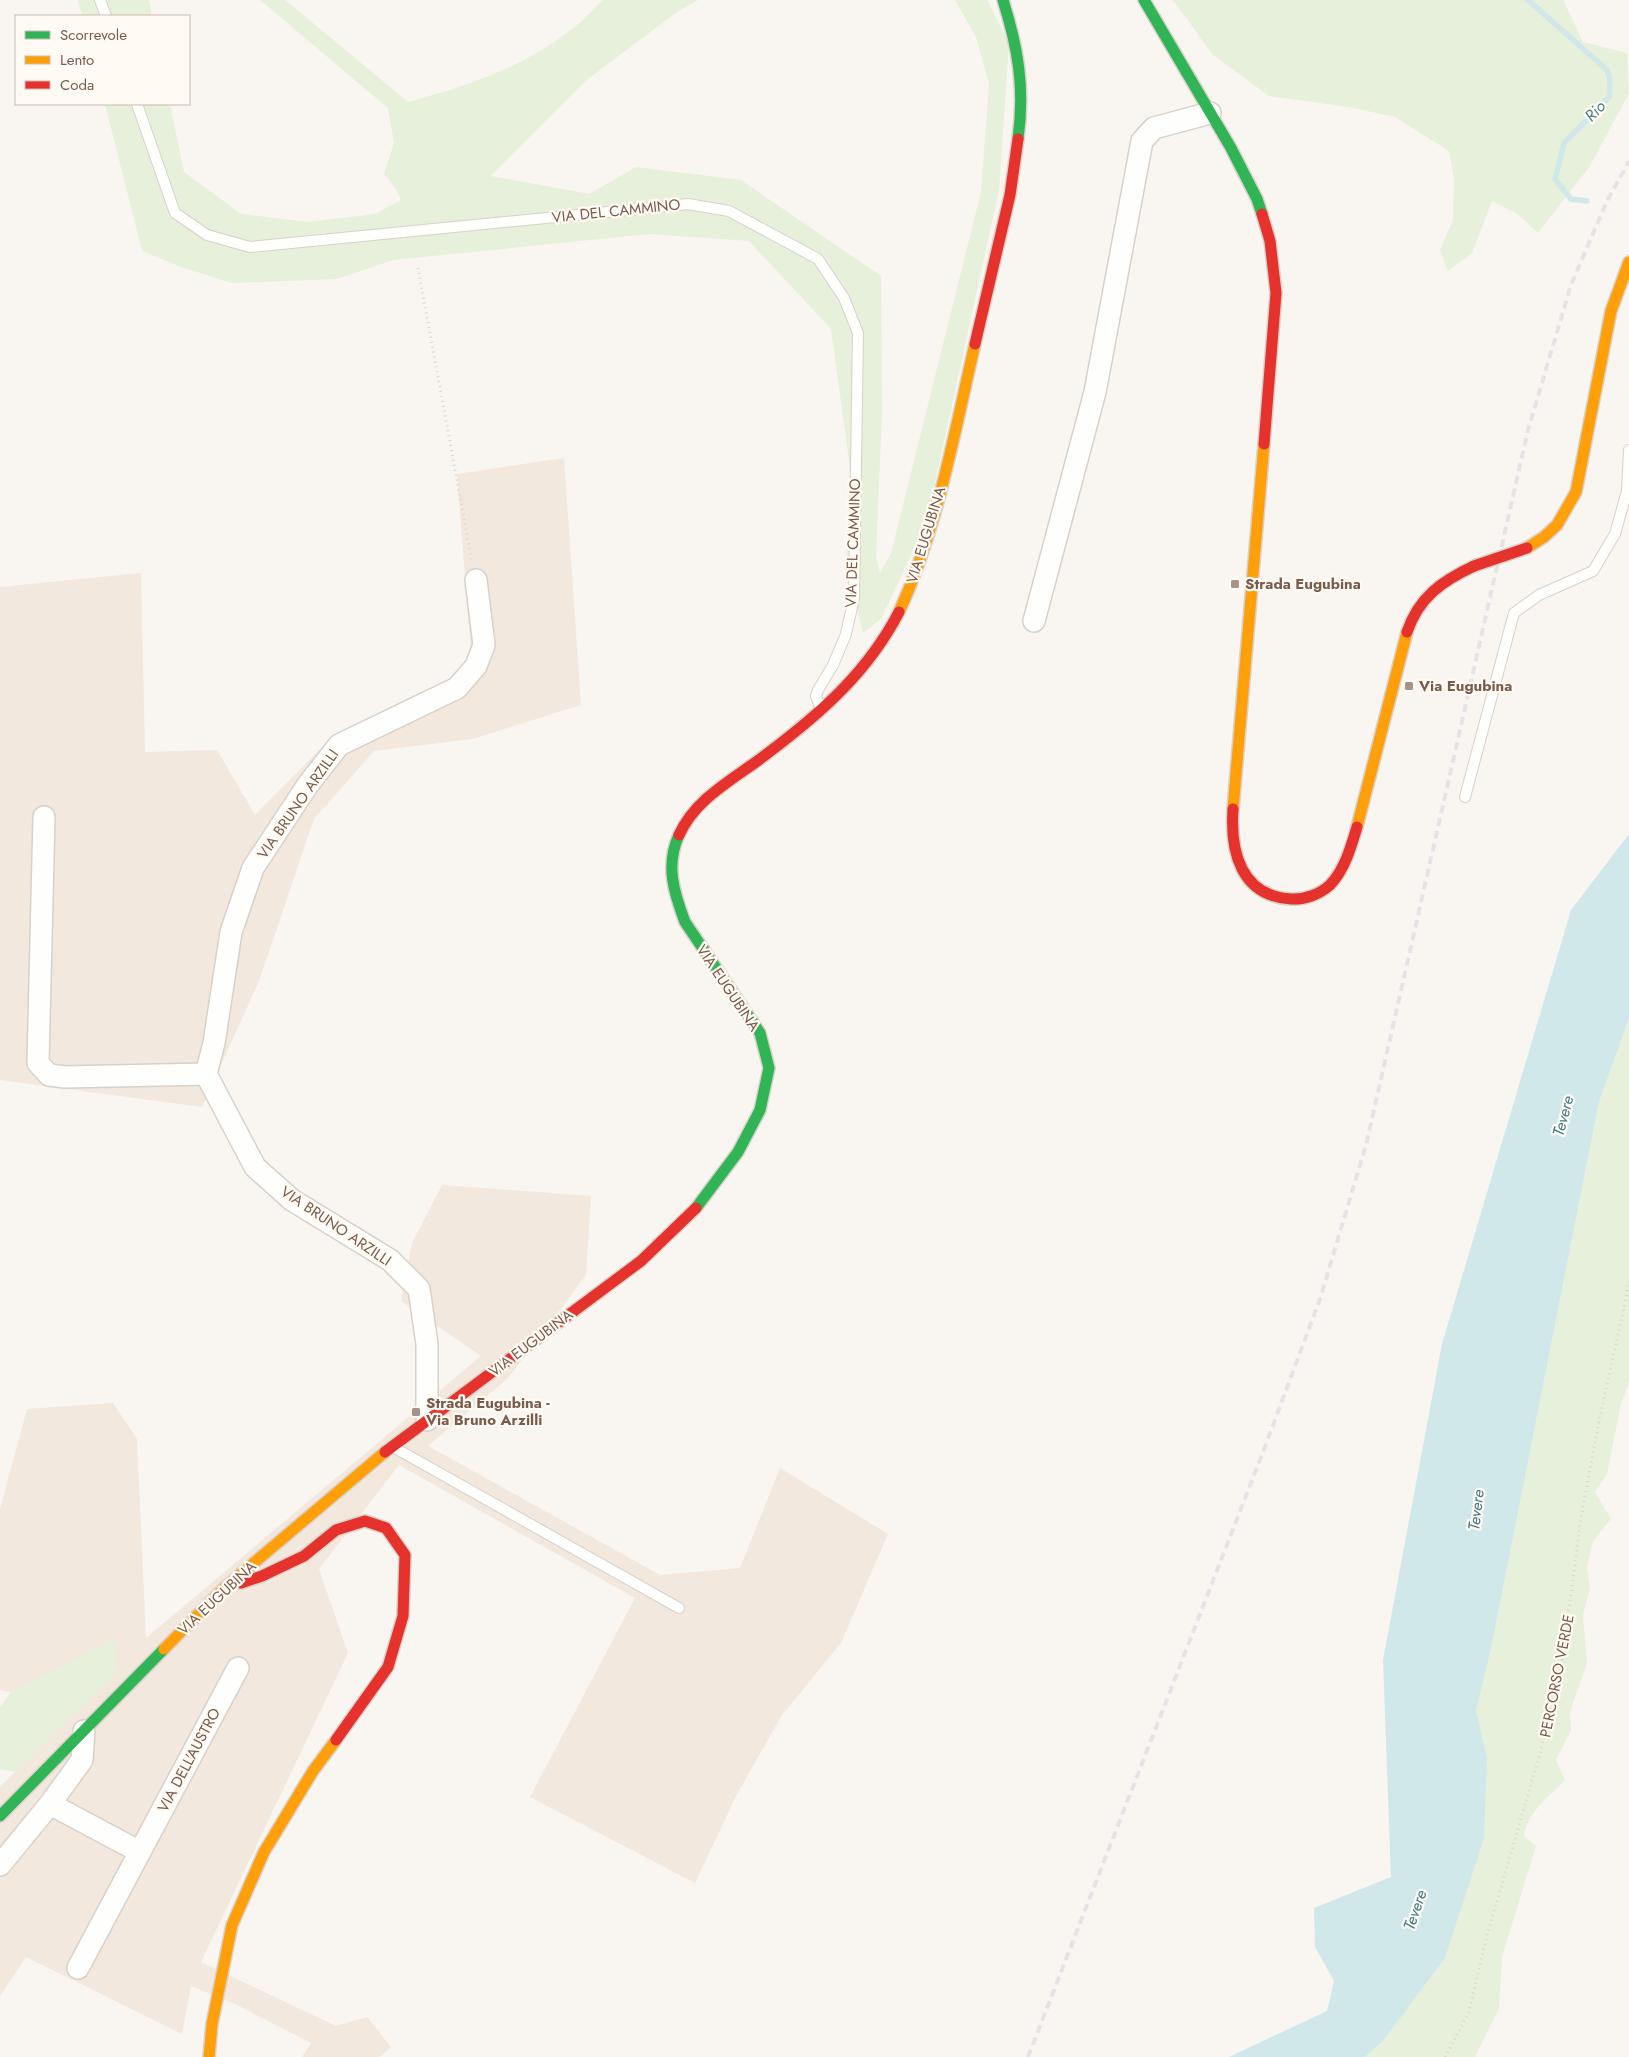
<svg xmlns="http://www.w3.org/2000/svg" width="1629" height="2057" viewBox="0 0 1629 2057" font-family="Jost,sans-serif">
	<rect width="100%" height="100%" fill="#f9f5f0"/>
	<path fill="#f2e8de" d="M564,458L581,705L472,739L374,751L314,819L259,981L202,1107L0,1080V587L141,573L145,752L217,750L255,815L329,740L354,731L462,672L471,653L457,474Z
		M442,1185L591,1196L586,1275L508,1378L428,1446L660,1575L740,1568L780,1468L888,1534L841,1643L782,1715L736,1796L695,1883L530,1797L635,1598L399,1465L319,1569L348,1653L201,1962L336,2026L367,2017L391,2047L380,2057H302L311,2043L235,2004L191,1986L182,2034L26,1957L0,1996V1787L117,1671L11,1692L0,1690V1509L27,1409L113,1403L137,1439L146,1638L481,1356L401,1301L412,1243Z"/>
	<path fill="#e7f0db" d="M78,0H149L152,16H82Z
		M260,0H285L408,102C467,86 524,67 572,29C583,21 593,10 603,0H698L677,12L588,79L491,176L589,194L636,167L741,180L881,276L882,413L876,557L880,573L891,553L981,192L989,84L976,37L955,0H987L1009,43L999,190L926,524L881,619L863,633L846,565L851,475L831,329L749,241L650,234L393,260L337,279L232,283L181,267L142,251L105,104H170L184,172L241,214L309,222L375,214L401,200L396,189L384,174L394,143L388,108Z
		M1173,0H1563L1583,42L1627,53L1629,93L1590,166L1538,233L1516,213L1492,201L1472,253L1448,271L1440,250L1453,220L1454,179L1449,151L1395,117L1349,107L1269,96L1213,55Z
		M1629,1018V1382L1621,1403L1607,1474L1595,1492L1611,1519L1593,1541L1587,1567L1590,1588L1583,1615L1587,1663L1570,1712L1571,1730L1556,1760L1565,1780C1549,1797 1527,1812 1524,1836L1536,1846L1502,1957L1499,2008L1475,2057H1365L1383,2041L1487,1757L1476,1711L1491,1649L1599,1102Z
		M114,1639L117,1672L15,1772L0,1769V1707L11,1692Z"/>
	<path fill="#d0e8ea" d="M1629,834V1018L1599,1102L1491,1649L1476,1711L1487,1757L1484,1838L1445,1958L1383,2041L1365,2057H1229L1327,2011L1334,1981L1315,1947L1314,1908L1391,1877L1383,1660L1442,1344L1571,910Z"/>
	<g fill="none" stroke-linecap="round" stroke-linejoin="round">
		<path stroke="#d0e8ea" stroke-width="5.5" d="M1528,0L1607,70L1610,80L1609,97L1564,143L1555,179L1571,199L1587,201"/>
		<g stroke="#d7d1cb" stroke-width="12">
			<path id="lane" d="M100,0L106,16
				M137,104L175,213L207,235L250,247L688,204L729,211L818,259L844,298L858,333L854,598L846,634L833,665L818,690L816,696L821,709
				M1465,797L1514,613L1539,595L1593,571L1615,534L1627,491L1629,450
				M395,1448L679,1608"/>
		</g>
		<g stroke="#d7d1cb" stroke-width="24">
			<path id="street" d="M1034,621L1095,392L1142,141L1154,128L1210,113
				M44,817L38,1063L49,1075L65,1077L206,1074
				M427,1420V1344L419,1289L390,1260L292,1200L255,1167L206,1074L214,1043L231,932L253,868L307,786L339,745L457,688L476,666L484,645L476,580
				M50,1804L140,1852
				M0,1865L50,1804L82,1760L84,1731
				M78,1968L238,1668"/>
		</g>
		<g stroke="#d9d2cb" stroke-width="14">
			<path id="fast" d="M1003,0C1018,48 1025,88 1018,139
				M1144,0L1231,148L1257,199L1262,214
				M679,835C665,865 674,893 685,922L760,1033L769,1068L760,1110L738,1152L696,1208
				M0,1816L164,1649"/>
		</g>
		<g stroke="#d9d2cb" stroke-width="14">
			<path id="slow" d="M1527,548L1544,537L1557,525L1576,492L1611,311L1629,262
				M899,612C938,527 954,434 975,344
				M1233,809L1264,444
				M1357,827L1407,632
				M164,1649L223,1589L385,1452
				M209,2057L212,2024L232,1925L264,1852L313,1771L336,1740"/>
		</g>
		<g stroke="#d9d2cb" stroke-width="14">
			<path id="jam" d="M1262,214L1270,241L1276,293L1264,444
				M975,344L1010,195L1018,139
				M1407,632C1419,597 1442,581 1474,566
				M1233,809C1230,852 1241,896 1291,899C1305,900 1320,894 1330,885C1345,869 1351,847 1357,827
				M679,835C696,797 736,778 768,753C821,713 868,672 899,612
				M385,1452L641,1261L696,1208
				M241,1583L262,1576L304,1556L336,1530L365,1521L386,1528L405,1555L403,1616L388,1667L336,1740"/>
		</g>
		<path stroke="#dcd5d0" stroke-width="3" stroke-dasharray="1 4" stroke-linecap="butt" d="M418,268L472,562
			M1445,2057L1469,2012L1487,1935L1541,1750L1561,1669L1581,1518L1599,1421L1629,1284"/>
		<use href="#lane" stroke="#fefefd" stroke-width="10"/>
		<use href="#street" stroke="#fefefd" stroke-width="21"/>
		<use href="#fast" stroke="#30b455" stroke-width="11"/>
		<use href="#slow" stroke="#ff9f0a" stroke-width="11"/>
		<use href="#jam" stroke="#e5322d" stroke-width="11"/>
		<path stroke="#e6e3e7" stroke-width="4" stroke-dasharray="8 5" stroke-linecap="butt" d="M1028,2057L1263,1452L1320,1299L1366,1145L1528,430L1571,285L1607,201L1629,161"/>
		<g stroke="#d9d2cb" stroke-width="14" stroke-linecap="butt">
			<path id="jam-bridge" d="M1474,566L1527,548"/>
		</g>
		<use href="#jam-bridge" stroke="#e5322d" stroke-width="11"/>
	</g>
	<g fill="#a69286" stroke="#fffaf3" stroke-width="2">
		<rect x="1230" y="579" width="10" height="10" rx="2.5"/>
		<rect x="1404" y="681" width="10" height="10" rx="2.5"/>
		<rect x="411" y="1407" width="10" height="10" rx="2.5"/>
	</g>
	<g text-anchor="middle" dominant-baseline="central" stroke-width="4.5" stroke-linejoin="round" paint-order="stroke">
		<g font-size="15" fill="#7a5c4d" stroke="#fffaf3">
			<text transform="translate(616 211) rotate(-6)">VIA DEL CAMMINO</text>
			<text transform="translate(926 535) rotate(-73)">VIA EUGUBINA</text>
			<text transform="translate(853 543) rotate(-88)">VIA DEL CAMMINO</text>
			<text transform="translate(298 804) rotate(-55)">VIA BRUNO ARZILLI</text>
			<text transform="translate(728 988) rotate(56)">VIA EUGUBINA</text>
			<text transform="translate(336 1226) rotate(34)">VIA BRUNO ARZILLI</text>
			<text transform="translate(531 1343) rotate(-37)">VIA EUGUBINA</text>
			<text transform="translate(217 1598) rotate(-43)">VIA EUGUBINA</text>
			<text transform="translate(1557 1676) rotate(-79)">PERCORSO VERDE</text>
			<text transform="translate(189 1760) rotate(-62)">VIA DELL'AUSTRO</text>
		</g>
		<g font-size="15" font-weight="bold" fill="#7a5c4d" stroke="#fffaf3" text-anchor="start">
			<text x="1245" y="584">Strada Eugubina</text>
			<text x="1419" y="686">Via Eugubina</text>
			<text x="426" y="1403">Strada Eugubina -<tspan x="426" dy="17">Via Bruno Arzilli</tspan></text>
		</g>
		<g font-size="16" font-style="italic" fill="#437c86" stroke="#fffaf3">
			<text transform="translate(1595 111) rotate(-46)">Rio</text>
			<text transform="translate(1563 1116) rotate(-75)">Tevere</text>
			<text transform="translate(1476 1510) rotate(-83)">Tevere</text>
			<text transform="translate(1415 1910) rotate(-71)">Tevere</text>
		</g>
	</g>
	<rect x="15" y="15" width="175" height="90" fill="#fffaf3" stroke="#cabbb1"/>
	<rect x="25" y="31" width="25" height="8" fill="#30b455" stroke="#cabbb1"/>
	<text x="60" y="40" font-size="15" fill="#7a5c4d">Scorrevole</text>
	<rect x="25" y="56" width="25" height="8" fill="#ff9f0a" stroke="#cabbb1"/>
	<text x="60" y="65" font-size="15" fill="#7a5c4d">Lento</text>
	<rect x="25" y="81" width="25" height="8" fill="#e5322d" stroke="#cabbb1"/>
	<text x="60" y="90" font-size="15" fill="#7a5c4d">Coda</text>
</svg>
